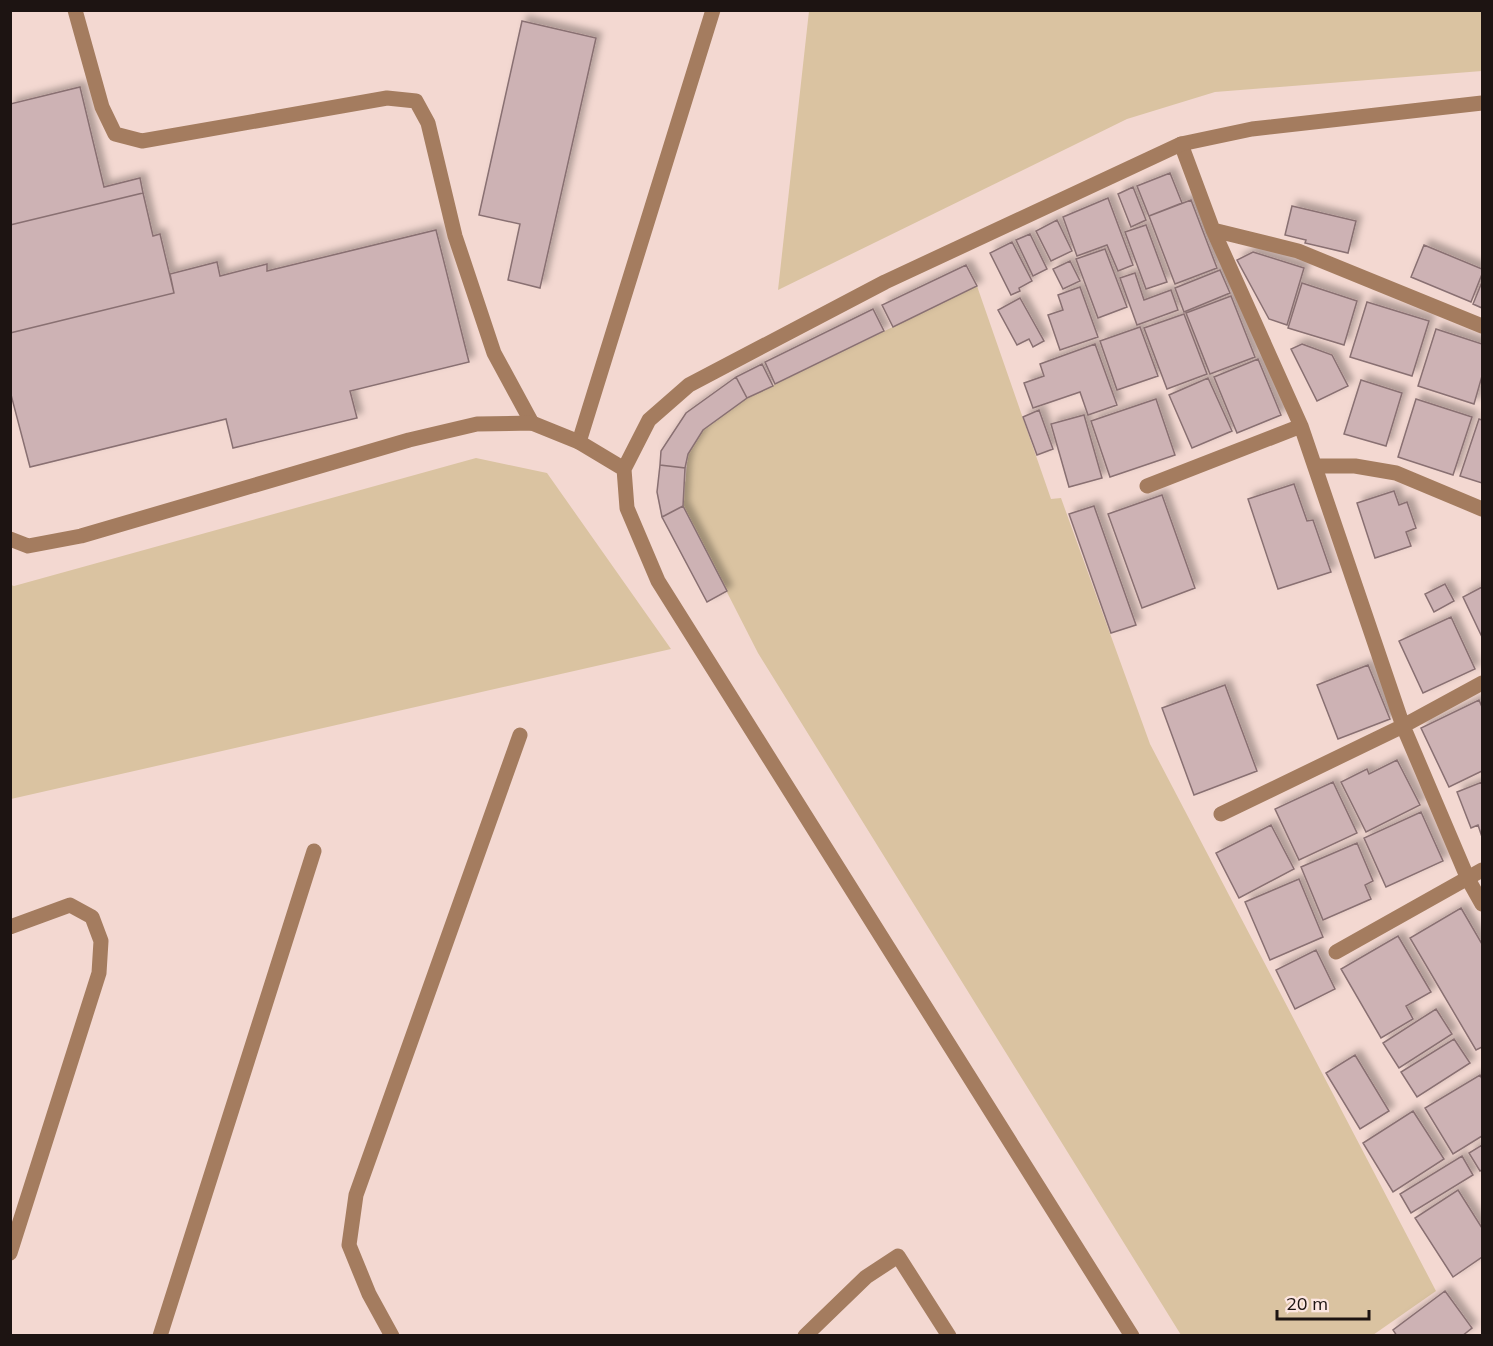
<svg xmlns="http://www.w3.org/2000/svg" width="1493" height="1346" viewBox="0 0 1493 1346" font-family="Mulish,sans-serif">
	<defs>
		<filter id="shadow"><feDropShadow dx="5.5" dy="-5.5" stdDeviation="3" flood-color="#0004"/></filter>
	</defs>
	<rect width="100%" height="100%" fill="#f3d8d1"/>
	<path fill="#dac3a1" d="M809,11H1482V71L1215,92L1127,119L778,290Z
		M977,286L1051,499L1061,498L1150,744L1436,1291L1373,1335H1181L758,653L683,506L688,454L703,430L747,398Z
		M476,458L547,473L671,649L11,799V585L14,586Z"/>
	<path fill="#cdb2b4" stroke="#897072" stroke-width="1.5" filter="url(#shadow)" d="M522,21L596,38L540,288L508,280L520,224L479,215Z
		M80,87L104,187L140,178L143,193L10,225V104Z
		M1170,173L1182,203L1149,216L1137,186Z
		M1133,187L1146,220L1131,227L1118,194Z
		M143,193L153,236L160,234L174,293L10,333V225Z
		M1108,198L1133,265L1118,271L1107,245L1077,256L1063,217Z
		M1191,200L1217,268L1175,284L1149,216Z
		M1292,206L1356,221L1348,253L1305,243L1306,240L1285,235Z
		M1057,220L1072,251L1051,261L1036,231Z
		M1146,225L1167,282L1146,289L1125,232Z
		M436,230L469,362L350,391L357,418L233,448L226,419L30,467L10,391V333L174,293L170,274L217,262L220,276L267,264V271Z
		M1030,234L1047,269L1033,276L1016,240Z
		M1012,242L1032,281L1019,288L1020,291L1011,295L990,253Z
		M1424,245L1482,269V274L1471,302L1411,277Z
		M1105,249L1127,307L1098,318L1076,259Z
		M1253,252L1304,268L1287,325L1269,319L1237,260Z
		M1070,261L1080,281L1063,289L1053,269Z
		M966,265L977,286L893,327L882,305Z
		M1220,270L1230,293L1184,312L1175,288Z
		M1135,273L1144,300L1171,290L1178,310L1137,325L1120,278Z
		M1482,282V308L1473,304Z
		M1302,283L1357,301L1344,345L1288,328Z
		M1080,287L1098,337L1060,350L1048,315L1063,310L1058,295Z
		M1231,296L1255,357L1210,374L1186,313Z
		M1020,298L1044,341L1033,347L1029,339L1017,345L998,310Z
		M1367,302L1429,321L1412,376L1350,357Z
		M873,309L884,331L775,384L765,362Z
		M1184,314L1207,374L1167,389L1144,328Z
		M1140,327L1158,376L1117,390L1100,341Z
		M1436,329L1482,344V376L1474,404L1418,386Z
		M1095,344L1117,405L1088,415L1080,392L1033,408L1024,383L1044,376L1040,364Z
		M1302,344L1332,355L1348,386L1317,401L1291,349Z
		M1258,359L1281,415L1237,433L1214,377Z
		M762,364L773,386L747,398L736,377Z
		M736,377L747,398L703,430L688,454L685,468L660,465L661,451L686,413Z
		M1208,378L1232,431L1192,448L1169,395Z
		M1361,380L1402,393L1386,446L1344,434Z
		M1156,399L1175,455L1110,477L1091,421Z
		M1416,399L1472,417L1453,475L1398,457Z
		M1039,410L1053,449L1037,455L1023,417Z
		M1084,415L1102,478L1069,487L1051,424Z
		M1479,419L1482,420V483L1460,476Z
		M660,465L685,468L683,506L662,517L657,492Z
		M1294,484L1307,521L1313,520L1331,572L1278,589L1248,499Z
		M1394,491L1399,505L1407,502L1416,528L1406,532L1411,546L1375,558L1357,503Z
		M1162,495L1195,588L1142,608L1108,514Z
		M683,506L727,591L707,602L662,517Z
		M1094,506L1136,625L1111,633L1069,514Z
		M1445,584L1454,601L1434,612L1425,594Z
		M1482,587V637L1463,597Z
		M1451,617L1475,669L1423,693L1399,641Z
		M1368,665L1390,719L1338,739L1317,685Z
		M1225,685L1257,771L1194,795L1162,708Z
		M1479,700L1482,707V771L1449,787L1421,728Z
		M1397,760L1420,805L1366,832L1341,782L1367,769L1369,774Z
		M1333,782L1357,833L1299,860L1275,809Z
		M1482,782V837L1478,825L1471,828L1457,792Z
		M1421,812L1443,861L1386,887L1364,838Z
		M1271,825L1294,869L1239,898L1216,853Z
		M1357,843L1373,881L1365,885L1371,899L1323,920L1301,867Z
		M1299,879L1323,937L1270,960L1245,902Z
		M1461,908L1482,944V1047L1476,1050L1410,938Z
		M1398,936L1431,992L1406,1006L1413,1019L1381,1038L1341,969Z
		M1316,950L1335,989L1295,1009L1276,970Z
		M1436,1009L1452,1034L1399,1068L1383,1043Z
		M1454,1039L1470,1063L1417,1097L1401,1072Z
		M1355,1055L1389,1111L1360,1129L1326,1073Z
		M1480,1075L1482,1079V1136L1453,1154L1425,1108Z
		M1413,1111L1444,1159L1393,1192L1363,1143Z
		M1482,1145V1170L1480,1171L1469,1153Z
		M1462,1156L1473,1175L1411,1213L1400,1194Z
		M1458,1190L1482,1228V1257L1453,1277L1415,1218Z
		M1445,1291L1472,1328L1462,1336H1397L1393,1330Z"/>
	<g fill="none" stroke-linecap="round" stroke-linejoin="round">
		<path stroke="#a47c5f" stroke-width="15" d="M75,10L102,107L115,134L142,141L387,98L416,101L428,123L455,236L494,353L532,423
			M1181,144L1213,230L1301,426L1403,726L1468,879L1482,904
			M1213,230L1298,251L1482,326
			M579,442L713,10
			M1315,466H1355L1396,473L1482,509
			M1147,486L1301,426
			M1221,814L1403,726L1482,683
			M10,927L70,905L92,917L101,941L99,973L10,1253
			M1336,952L1482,870
			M160,1336L314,851
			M392,1336L369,1294L349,1245L356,1195L520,735
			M805,1336L866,1277L898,1256L949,1336"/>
		<path stroke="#a47c5f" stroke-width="15" d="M10,539L28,546L81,536L409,440L477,424L532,423L579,442L624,469
			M1132,1336L658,581L627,508L624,469L649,420L689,385L885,282L1181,144L1252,129L1482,103"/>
	</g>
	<rect width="1493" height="1346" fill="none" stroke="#1d1412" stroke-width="24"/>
	<path d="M1277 1310v9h92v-9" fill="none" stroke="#1d1412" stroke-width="3"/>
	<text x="1286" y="1310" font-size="18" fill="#1d1412" stroke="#fde6e1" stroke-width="4.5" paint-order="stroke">20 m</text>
</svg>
